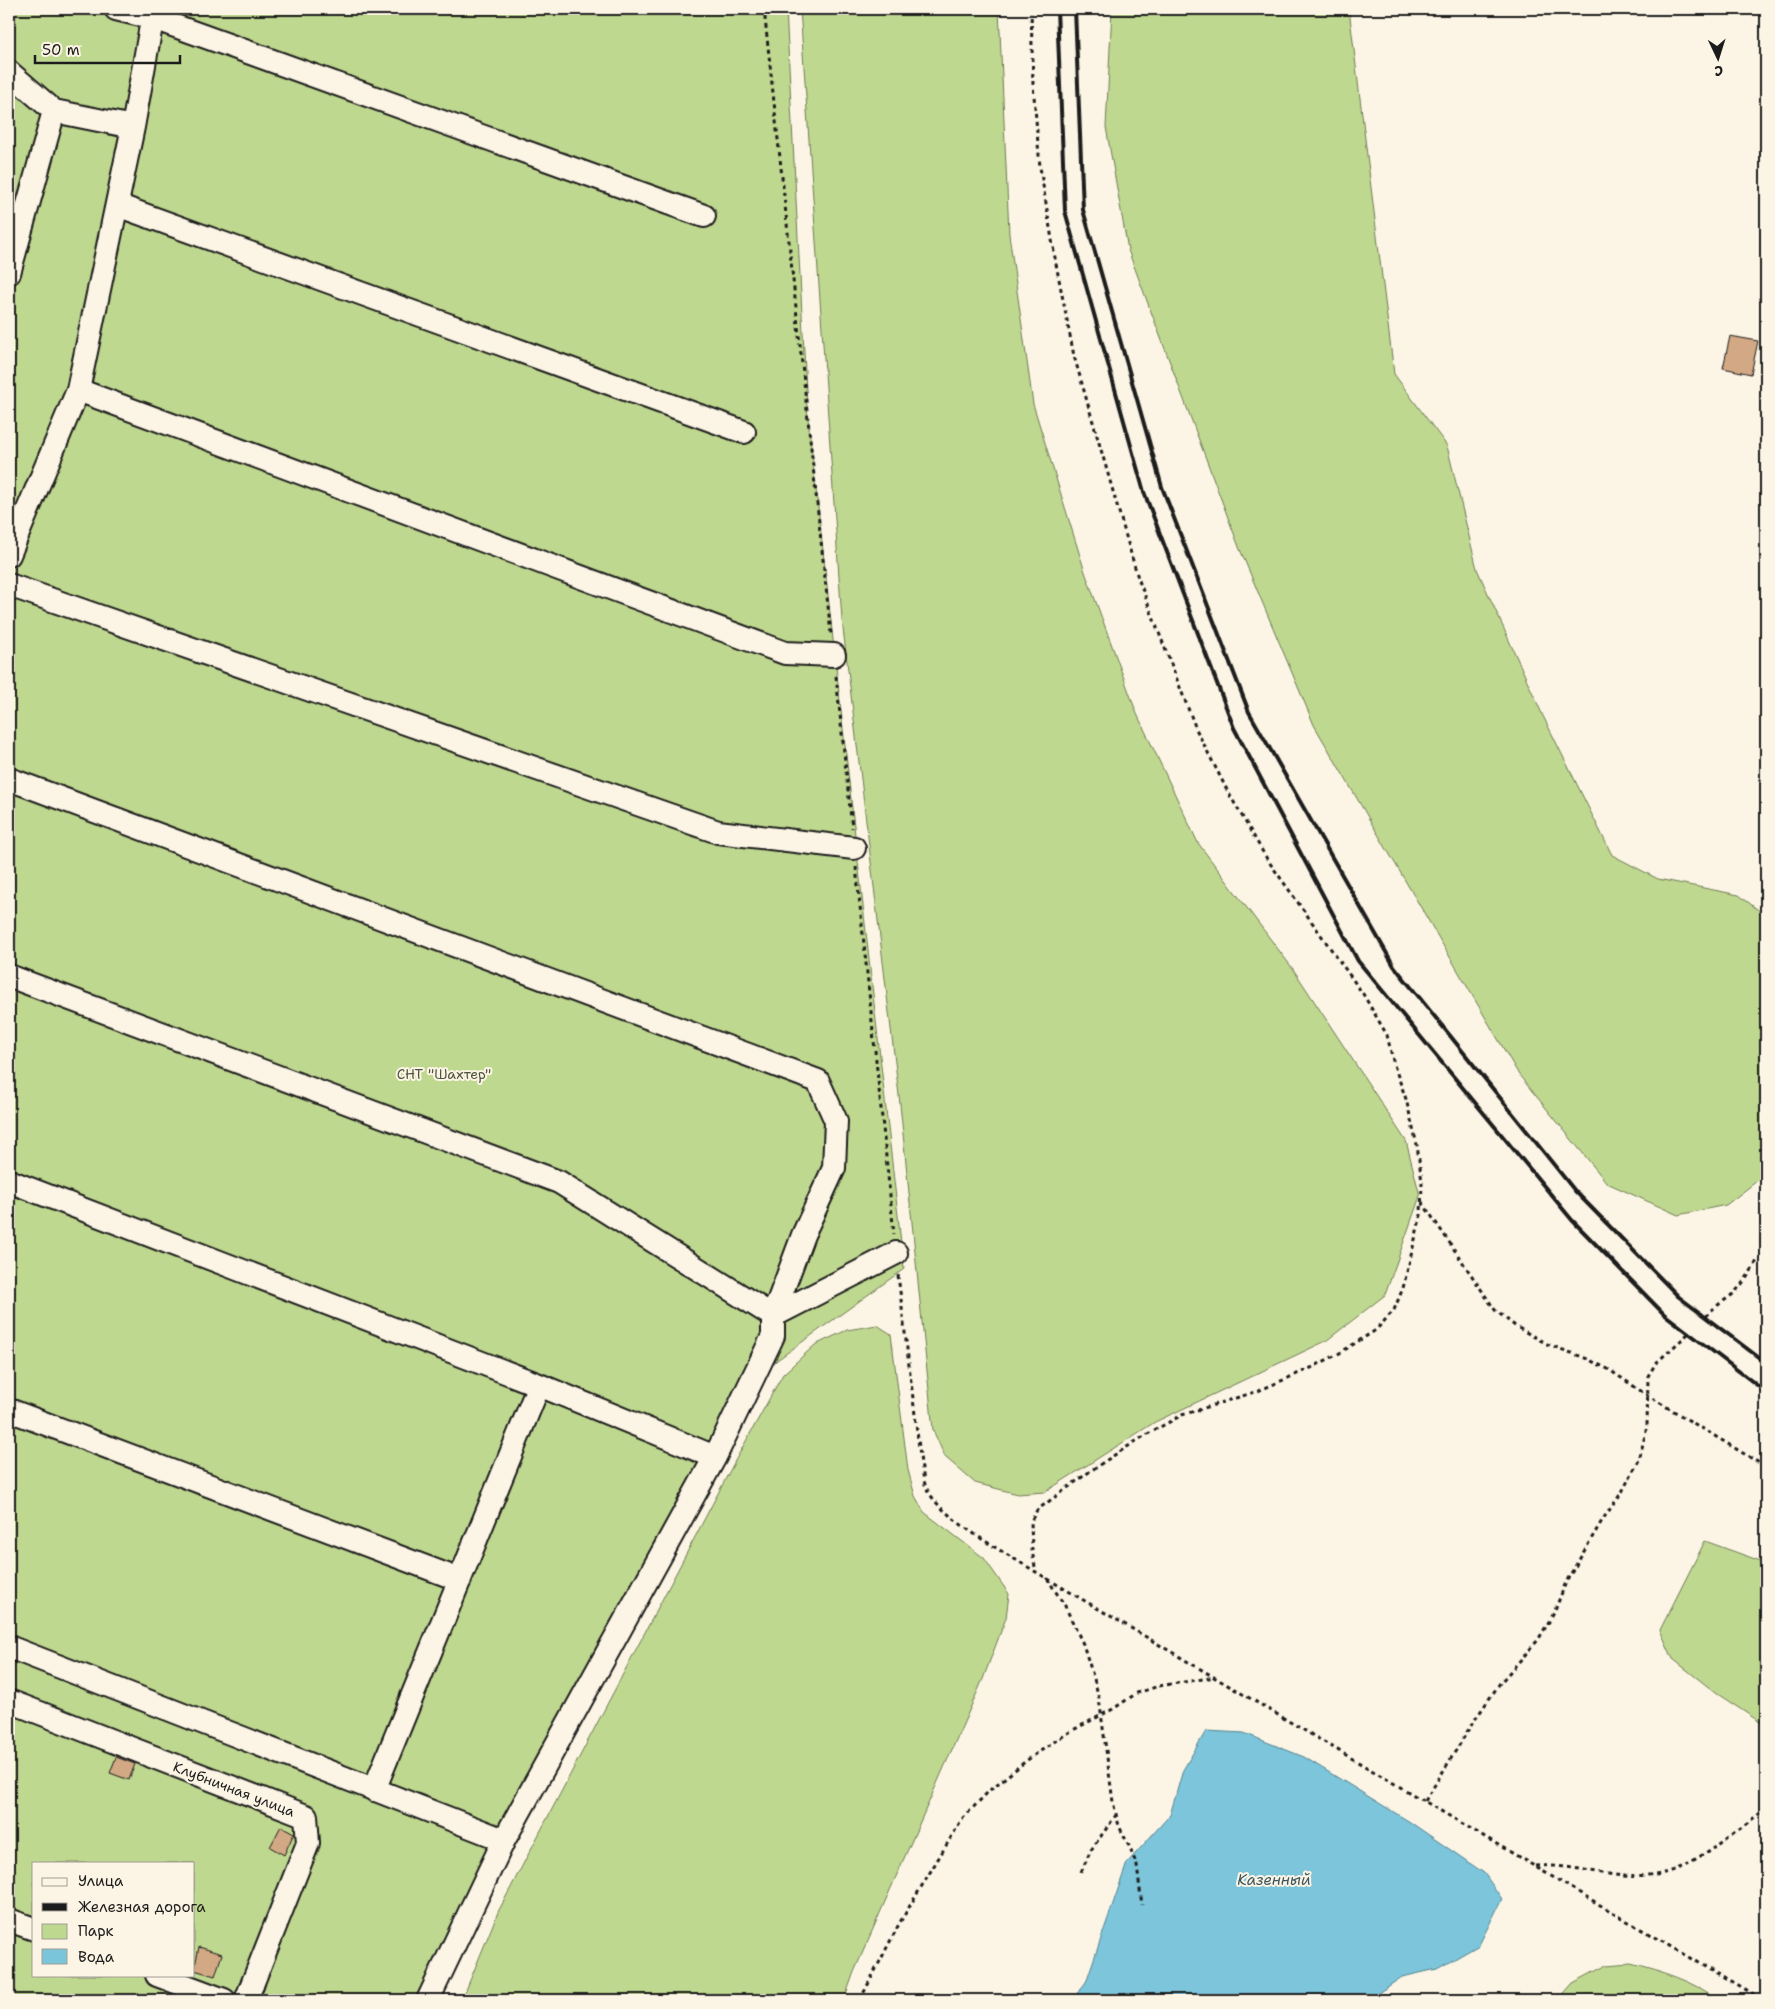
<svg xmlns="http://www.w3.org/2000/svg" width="1775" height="2009" viewBox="0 0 1775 2009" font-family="'Shantell Sans',sans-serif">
	<rect width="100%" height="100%" fill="#fcf5e5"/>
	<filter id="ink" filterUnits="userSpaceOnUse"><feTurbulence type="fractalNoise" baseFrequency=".02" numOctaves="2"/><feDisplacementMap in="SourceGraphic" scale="10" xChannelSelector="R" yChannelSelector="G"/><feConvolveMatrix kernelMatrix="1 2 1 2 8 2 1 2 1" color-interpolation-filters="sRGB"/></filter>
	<g filter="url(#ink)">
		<path fill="#bfd88f" stroke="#6e7a56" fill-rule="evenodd" d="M9,9H786L807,409L904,1269L766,1368L434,2000H9ZM34,1863H194V1975H34Z
			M800,9H999L1009,234L1033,404L1085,572L1137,714L1198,843L1293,969L1406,1141L1420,1196L1385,1295L1326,1341L1155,1422L1045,1492L1018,1494L975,1483L945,1457L933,1430L900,1104L842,620Z
			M1112,9H1349L1394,374L1447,446L1477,569L1543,716L1612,855L1658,879L1739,895L1766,916V1174L1726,1205L1678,1215L1607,1183L1519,1075L1314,725L1239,547L1128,250L1106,127Z
			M877,1325L891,1334L908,1470L915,1496L924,1512L984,1558L1009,1594L1006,1618L983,1679L854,1972L844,2000H462L498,1912L735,1461L783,1374L815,1345L847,1330Z
			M1705,1541L1766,1563V1726L1716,1693L1673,1659L1660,1630Z
			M1631,1963C1660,1971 1694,1980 1718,2000H1558L1573,1983L1607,1965Z"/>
		<path fill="#7bc5db" stroke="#55818f" d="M1206,1731L1244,1733L1304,1757L1410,1822L1484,1873L1502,1899L1479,1945L1437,1969L1402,1977L1368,2000H1072L1086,1982L1127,1863L1170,1815L1183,1770Z"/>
		<path fill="#d3a884" stroke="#1c1c1c" d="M1730,336L1758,341L1751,374L1723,368Z
			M116,1757L135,1764L129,1780L110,1773Z
			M281,1826L294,1833L284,1855L270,1847Z
			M199,1947L222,1954L215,1976L194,1970Z"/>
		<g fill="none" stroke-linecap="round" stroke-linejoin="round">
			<g stroke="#1c1c1c" stroke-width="26">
				<path id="minor" d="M116,9L153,18L704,216
					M9,72L54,111
					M117,205L744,432
					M9,273L54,111L133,127L154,9
					M78,390L785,653L834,655
					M9,555L78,390L133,127
					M9,585L718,832L854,848
					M9,779L818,1081L836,1121L834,1168L803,1235L773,1316L559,1182L9,976
					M9,1181L539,1385L715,1457
					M9,1410L460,1580
					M9,1647L504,1840
					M9,1701L306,1816L308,1843L246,2000
					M374,1790L539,1385
					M9,1920L34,1929
					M157,1975L224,2000
					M428,2000L504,1840L715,1457L773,1336V1316L896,1253"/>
			</g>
			<path stroke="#1c1c1c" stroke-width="3" stroke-dasharray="4 4" stroke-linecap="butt" d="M764,9L831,634
				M1031,9L1033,84L1040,167L1056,264L1074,356L1138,578L1196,729L1228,792L1267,859L1363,994L1387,1035L1394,1065L1406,1099L1417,1145L1422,1182L1421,1215L1403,1288L1394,1310L1376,1330L1338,1354L1311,1368L1258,1391L1182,1415L1144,1436L1096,1467L1037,1510L1031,1521L1032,1551L1036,1572
				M836,676L852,828
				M856,867L894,1234
				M1422,1202L1495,1310L1515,1326L1547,1344L1585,1358L1608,1369L1647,1395L1766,1467
				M898,1275L921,1464C923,1471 923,1480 926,1487C940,1519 1006,1553 1036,1572L1761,2000
				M1706,1317C1713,1307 1723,1302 1733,1294C1743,1284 1751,1272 1758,1259
				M1047,1578L1065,1606L1083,1644L1094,1679L1099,1698L1113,1802L1119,1826L1129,1846L1137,1866L1142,1905
				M1425,1801L1472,1724L1500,1683L1538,1640L1554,1613L1566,1582L1603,1519L1622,1492L1639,1460L1647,1427L1648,1376L1656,1363L1689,1333
				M1536,1866C1566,1864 1594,1873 1624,1876C1686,1882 1719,1842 1766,1809
				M1081,1872L1091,1850L1116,1815
				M860,2000L899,1924L962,1819L991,1789L1026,1761L1052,1743L1073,1730L1113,1709L1137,1693L1159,1686L1215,1677"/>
			<use href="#minor" stroke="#fcf5e5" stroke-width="22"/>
			<path stroke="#1c1c1c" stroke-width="4" d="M1057,9L1065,211L1144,492L1234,728L1358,961L1572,1220L1664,1314L1766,1392
				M1075,9L1083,210L1162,487L1249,712L1394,966L1575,1191L1679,1297L1766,1363"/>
		</g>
	</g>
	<g text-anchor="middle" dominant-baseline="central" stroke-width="4" stroke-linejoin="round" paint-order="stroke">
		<g font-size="14" fill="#4d543e" stroke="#fcf5e5">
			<text x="444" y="1074">СНТ "Шахтер"</text>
		</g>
		<g font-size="14" fill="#1c1c1c" stroke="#fcf5e5">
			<text transform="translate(234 1789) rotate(21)">Клубничная улица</text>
		</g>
		<g font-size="15" font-style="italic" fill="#3d575f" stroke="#fcf5e5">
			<text x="1274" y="1880">Казенный</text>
		</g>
	</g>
	<rect width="1775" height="2009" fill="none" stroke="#fcf5e5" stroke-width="30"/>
	<rect x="15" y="15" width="1745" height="1979" fill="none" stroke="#1c1c1c" stroke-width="2" filter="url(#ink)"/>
	<rect x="32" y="1862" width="162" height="115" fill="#fcf5e5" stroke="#a29e95"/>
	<rect x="42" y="1878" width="25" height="8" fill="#fcf5e5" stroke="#a29e95"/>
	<text x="78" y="1886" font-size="15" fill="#1c1c1c">Улица</text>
	<rect x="42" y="1903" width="25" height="8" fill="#1c1c1c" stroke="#a29e95"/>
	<text x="78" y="1912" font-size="15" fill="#1c1c1c">Железная дорога</text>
	<rect x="42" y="1924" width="25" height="15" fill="#bfd88f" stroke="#a29e95"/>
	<text x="78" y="1936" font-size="15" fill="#1c1c1c">Парк</text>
	<rect x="42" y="1949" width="25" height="15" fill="#7bc5db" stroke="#a29e95"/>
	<text x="78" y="1962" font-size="15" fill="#1c1c1c">Вода</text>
	<g transform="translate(1718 58) rotate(176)" stroke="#fcf5e5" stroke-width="4" paint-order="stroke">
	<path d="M0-4L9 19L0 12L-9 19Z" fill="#1c1c1c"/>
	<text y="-8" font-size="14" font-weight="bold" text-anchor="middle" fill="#1c1c1c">С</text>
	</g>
	<path d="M35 55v8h145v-8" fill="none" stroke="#1c1c1c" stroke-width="2.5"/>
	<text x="42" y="55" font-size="15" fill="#1c1c1c" stroke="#fcf5e5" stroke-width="4" paint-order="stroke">50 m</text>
</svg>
